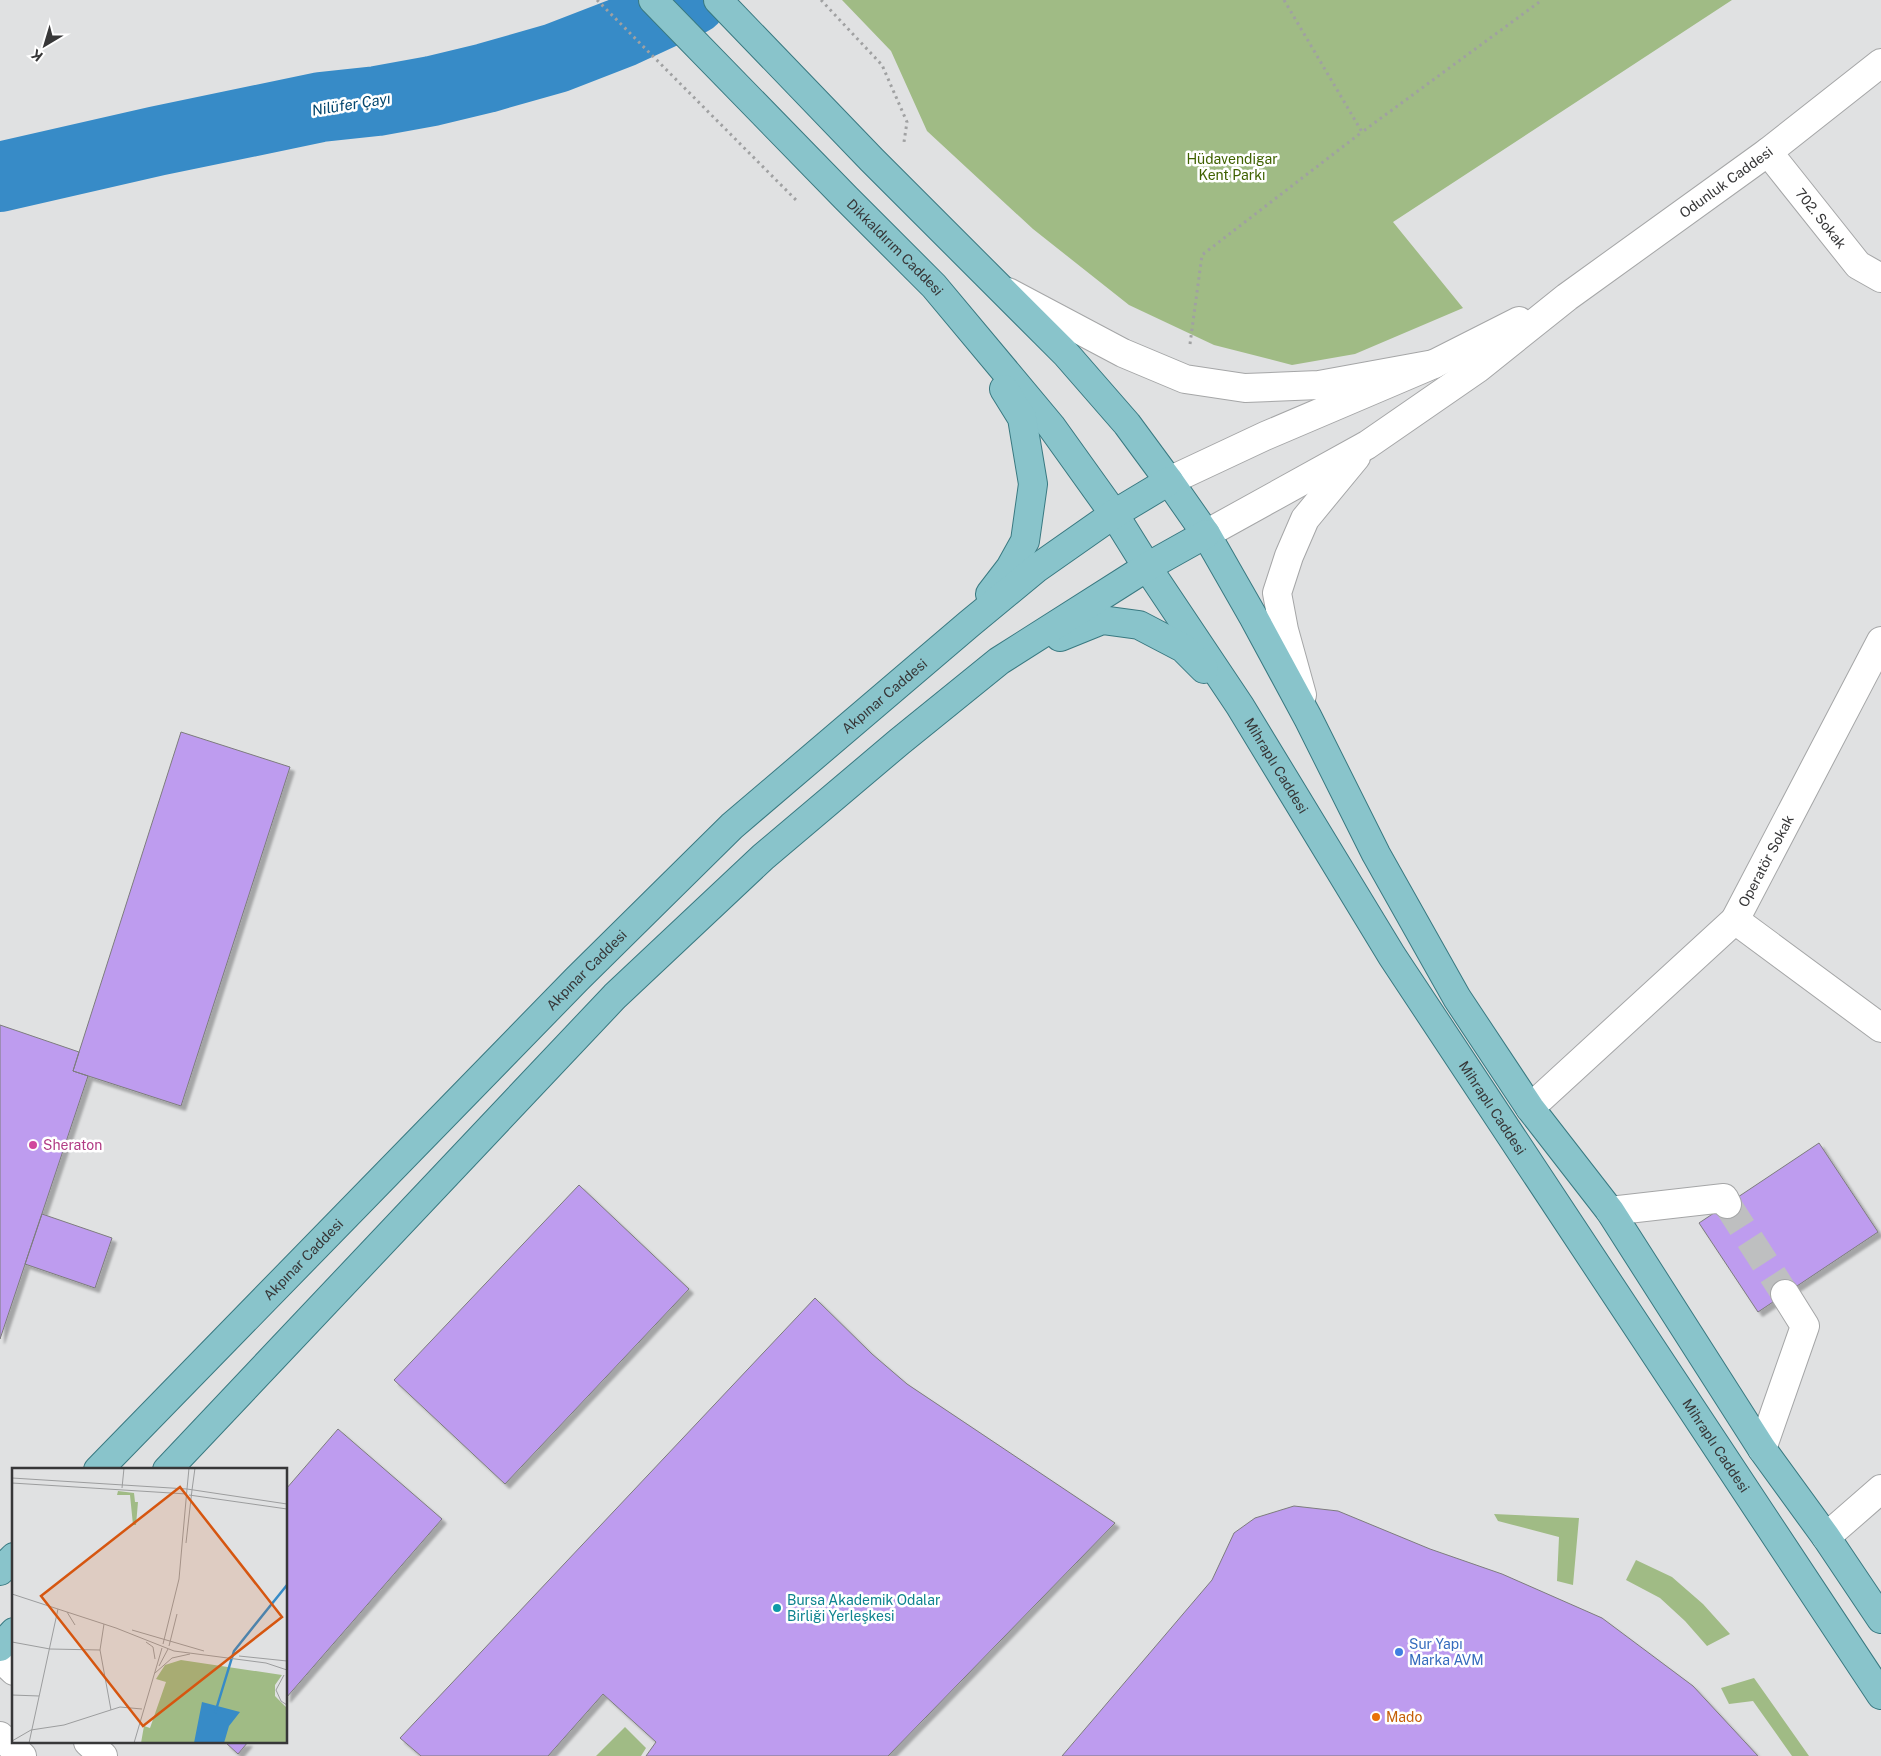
<svg xmlns="http://www.w3.org/2000/svg" width="1881" height="1756" viewBox="0 0 1881 1756" font-family="'Public Sans',sans-serif">
	<defs>
		<filter id="shadow"><feDropShadow dx="4.5" dy="4.5" stdDeviation="1" flood-color="#0004"/></filter>
	</defs>
	<rect width="100%" height="100%" fill="#e0e1e2"/>
	<path fill="#a0bb85" d="M842,0H1732L1393,222L1463,308L1355,354L1292,365L1214,345L1129,305L1033,229L927,131L891,51Z
		M1494,1514L1579,1518L1573,1585L1557,1581L1559,1537L1498,1521Z
		M1636,1560L1672,1577L1703,1604L1730,1634L1707,1646L1685,1621L1660,1598L1626,1580Z
		M1754,1678L1809,1756H1792L1753,1701L1729,1704L1721,1688Z
		M625,1727L646,1748L641,1756H596Z"/>
	<g fill="none" stroke-linecap="round" stroke-linejoin="round">
		<path stroke="#378bc7" stroke-width="70" d="M0,177L157,141L321,107L377,101L432,91L486,78L556,58L623,32L692,0"/>
	</g>
	<path fill="#be9cef" stroke="#7d7c7d" filter="url(#shadow)" d="M181,732L290,767L181,1106L73,1071Z
		M0,1025L79,1052L73,1071L88,1076L0,1339Z
		M1819,1143L1878,1232L1758,1312L1699,1223Z
		M579,1185L689,1289L505,1484L394,1380Z
		M42,1214L112,1238L95,1288L25,1264Z
		M815,1298L872,1354L907,1384L1115,1523L888,1756H646L656,1742L603,1694L548,1756H421L400,1738Z
		M338,1429L442,1519L286,1698V1489Z
		M1294,1506L1338,1511L1430,1549L1502,1574L1602,1618L1693,1686L1758,1756H1062L1212,1580L1234,1533L1255,1518Z
		M225,1742H248L238,1754Z"/>
	<g fill="none" stroke-linecap="round" stroke-linejoin="round">
		<path stroke="#bebfc0" stroke-width="28" stroke-dasharray="28 14" stroke-linecap="butt" d="M1727,1204L1785,1294"/>
		<g stroke="#a5a6a7" stroke-width="30">
			<g id="minor">
				<path id="s1" d="M1768,152L1858,265L1881,278"/>
				<path d="M1008,292L1123,353L1185,379L1245,388L1319,385L1434,364"/>
				<path d="M1169,481L1265,436L1434,364L1519,321"/>
				<path id="s2" d="M1206,534L1367,445L1477,369L1567,297L1768,152L1881,63"/>
				<path d="M1881,641L1735,920L1881,1028"/>
				<path d="M1302,695L1284,630L1277,593L1289,556L1305,519L1356,457"/>
				<path d="M1530,1108L1735,920"/>
				<path d="M1610,1211L1724,1198L1727,1204"/>
				<path d="M1762,1449L1805,1326L1785,1294"/>
				<path d="M1826,1537L1881,1489"/>
				<path d="M0,1658L14,1671"/>
				<path d="M0,1736L22,1756"/>
				<path d="M88,1742L103,1756"/>
			</g>
		</g>
		<g stroke="#397981" stroke-width="30">
			<g id="major">
				<path id="s3" d="M653,0L846,198L934,286L1051,426L1114,514L1147,567L1240,706L1392,956L1881,1695"/>
				<path d="M718,0L872,160L1066,354L1127,424L1169,481L1206,534L1254,618L1308,718L1376,854L1457,998L1530,1108L1610,1211L1762,1449L1826,1537L1881,1619"/>
				<path d="M990,594L1010,568L1025,541L1033,484L1022,418L1004,389"/>
				<path d="M1060,637L1102,620L1139,625L1183,648L1204,669"/>
				<path id="s4" d="M98,1470L577,979L732,826L969,624L1037,568L1114,514L1169,481"/>
				<path d="M167,1470L615,996L763,857L899,742L999,661L1147,567L1206,534"/>
				<path d="M0,1571L14,1557"/>
				<path d="M0,1647L14,1632"/>
			</g>
		</g>
		<path stroke="#a0a1a2" stroke-width="3" stroke-dasharray="2.5 4" stroke-linecap="butt" d="M597,0L796,200
			M821,0L882,65L907,122L904,142
			M1284,0L1362,132L1542,0
			M1190,344L1202,255L1362,132"/>
		<use href="#minor" stroke="#fff" stroke-width="28"/>
		<use href="#major" stroke="#89c4cb" stroke-width="28"/>
	</g>
	<circle fill="#d1479c" stroke="#fff" stroke-width="2" cx="33" cy="1145" r="5"/>
	<circle fill="#0f9aa8" stroke="#fff" stroke-width="2" cx="777" cy="1608" r="5"/>
	<circle fill="#3f7fe0" stroke="#fff" stroke-width="2" cx="1399" cy="1652" r="5"/>
	<circle fill="#e8710a" stroke="#fff" stroke-width="2" cx="1376" cy="1717" r="5"/>
	<g text-anchor="middle" dominant-baseline="central" stroke-width="5" stroke-linejoin="round" paint-order="stroke">
		<g font-size="14" fill="#3f6100" stroke="#fff">
			<text x="1232" y="159">Hüdavendigar<tspan x="1232" dy="16">Kent Parkı</tspan></text>
		</g>
		<g font-size="14" fill="#373738" stroke="#fff">
			<text stroke="none"><textPath href="#s2" startOffset="629">Odunluk Caddesi</textPath></text>
			<text stroke="none"><textPath href="#s1" startOffset="85">702. Sokak</textPath></text>
			<text stroke="none"><textPath href="#s3" startOffset="346">Dikkaldırım Caddesi</textPath></text>
			<text stroke="none"><textPath href="#s4" startOffset="1104">Akpınar Caddesi</textPath></text>
			<text stroke="none"><textPath href="#s3" startOffset="991">Mihraplı Caddesi</textPath></text>
			<text transform="translate(1766 861) rotate(-62)">Operatör Sokak</text>
			<text stroke="none"><textPath href="#s4" startOffset="699">Akpınar Caddesi</textPath></text>
			<text stroke="none"><textPath href="#s3" startOffset="1396">Mihraplı Caddesi</textPath></text>
			<text stroke="none"><textPath href="#s4" startOffset="294">Akpınar Caddesi</textPath></text>
			<text stroke="none"><textPath href="#s3" startOffset="1801">Mihraplı Caddesi</textPath></text>
		</g>
		<g font-size="14" fill="#b23c85" stroke="#fff" text-anchor="start">
			<text x="43" y="1145">Sheraton</text>
		</g>
		<g font-size="14" fill="#0d838f" stroke="#fff" text-anchor="start">
			<text x="787" y="1600">Bursa Akademik Odalar<tspan x="787" dy="16">Birliği Yerleşkesi</tspan></text>
		</g>
		<g font-size="14" fill="#366cbe" stroke="#fff" text-anchor="start">
			<text x="1409" y="1644">Sur Yapı<tspan x="1409" dy="16">Marka AVM</tspan></text>
		</g>
		<g font-size="14" fill="#c56008" stroke="#fff" text-anchor="start">
			<text x="1386" y="1717">Mado</text>
		</g>
		<g font-size="15" font-style="italic" fill="#03466e" stroke="#fff">
			<text transform="translate(351 104) rotate(-9)">Nilüfer Çayı</text>
		</g>
	</g>
	<g transform="translate(12 1468)">
		<rect width="275" height="275" fill="#e0e1e2"/>
		<path d="M106,23L122,25L123,34H126L124,57H121L118,27H105ZM169,192L270,207L263,217V228L275,240V275H129L132,258L138,260L154,214L144,211L153,197Z" fill="#a0bb85"/>
		<path d="M190,234L228,244L217,258L212,275H182Z" fill="#378bc7"/>
		<path fill="none" stroke="#378bc7" stroke-width="2.5" d="M203,245L222,183L275,117"/>
		<path fill="none" stroke="#9c9d9e" stroke-width="1" d="M0,10L175,21L177,0M0,15L175,26M110,20L112,0M180,22L183,0M177,27L275,41M174,75L180,22M0,126L104,160L162,183L254,195L275,202M55,144L63,157M120,162L192,183M0,174L38,181L88,182L99,242M134,174L141,179L143,191M151,176L167,111L175,21L275,36M157,178L165,146M88,182L92,156M227,188L275,193M147,198L156,181M143,205L160,190L178,186M272,207L264,222L269,233L275,237M0,227L27,228M0,273L19,262L52,257L108,239L130,241M17,275L46,141M122,275L150,180"/>
		<path fill="#d65610" fill-opacity="0.15" stroke="#d65610" stroke-width="2.5" d="M168,19L270,149L131,258L29,128Z"/>
		<rect width="275" height="275" fill="none" stroke="#373738" stroke-width="2.5"/>
	</g>
	<g transform="translate(45 45) rotate(218)" stroke="#ffffff" stroke-width="4" paint-order="stroke">
	<path d="M0-4L9 19L0 12L-9 19Z" fill="#373738"/>
	<text y="-8" font-size="14" font-weight="bold" text-anchor="middle" fill="#373738">K</text>
	</g>
</svg>
